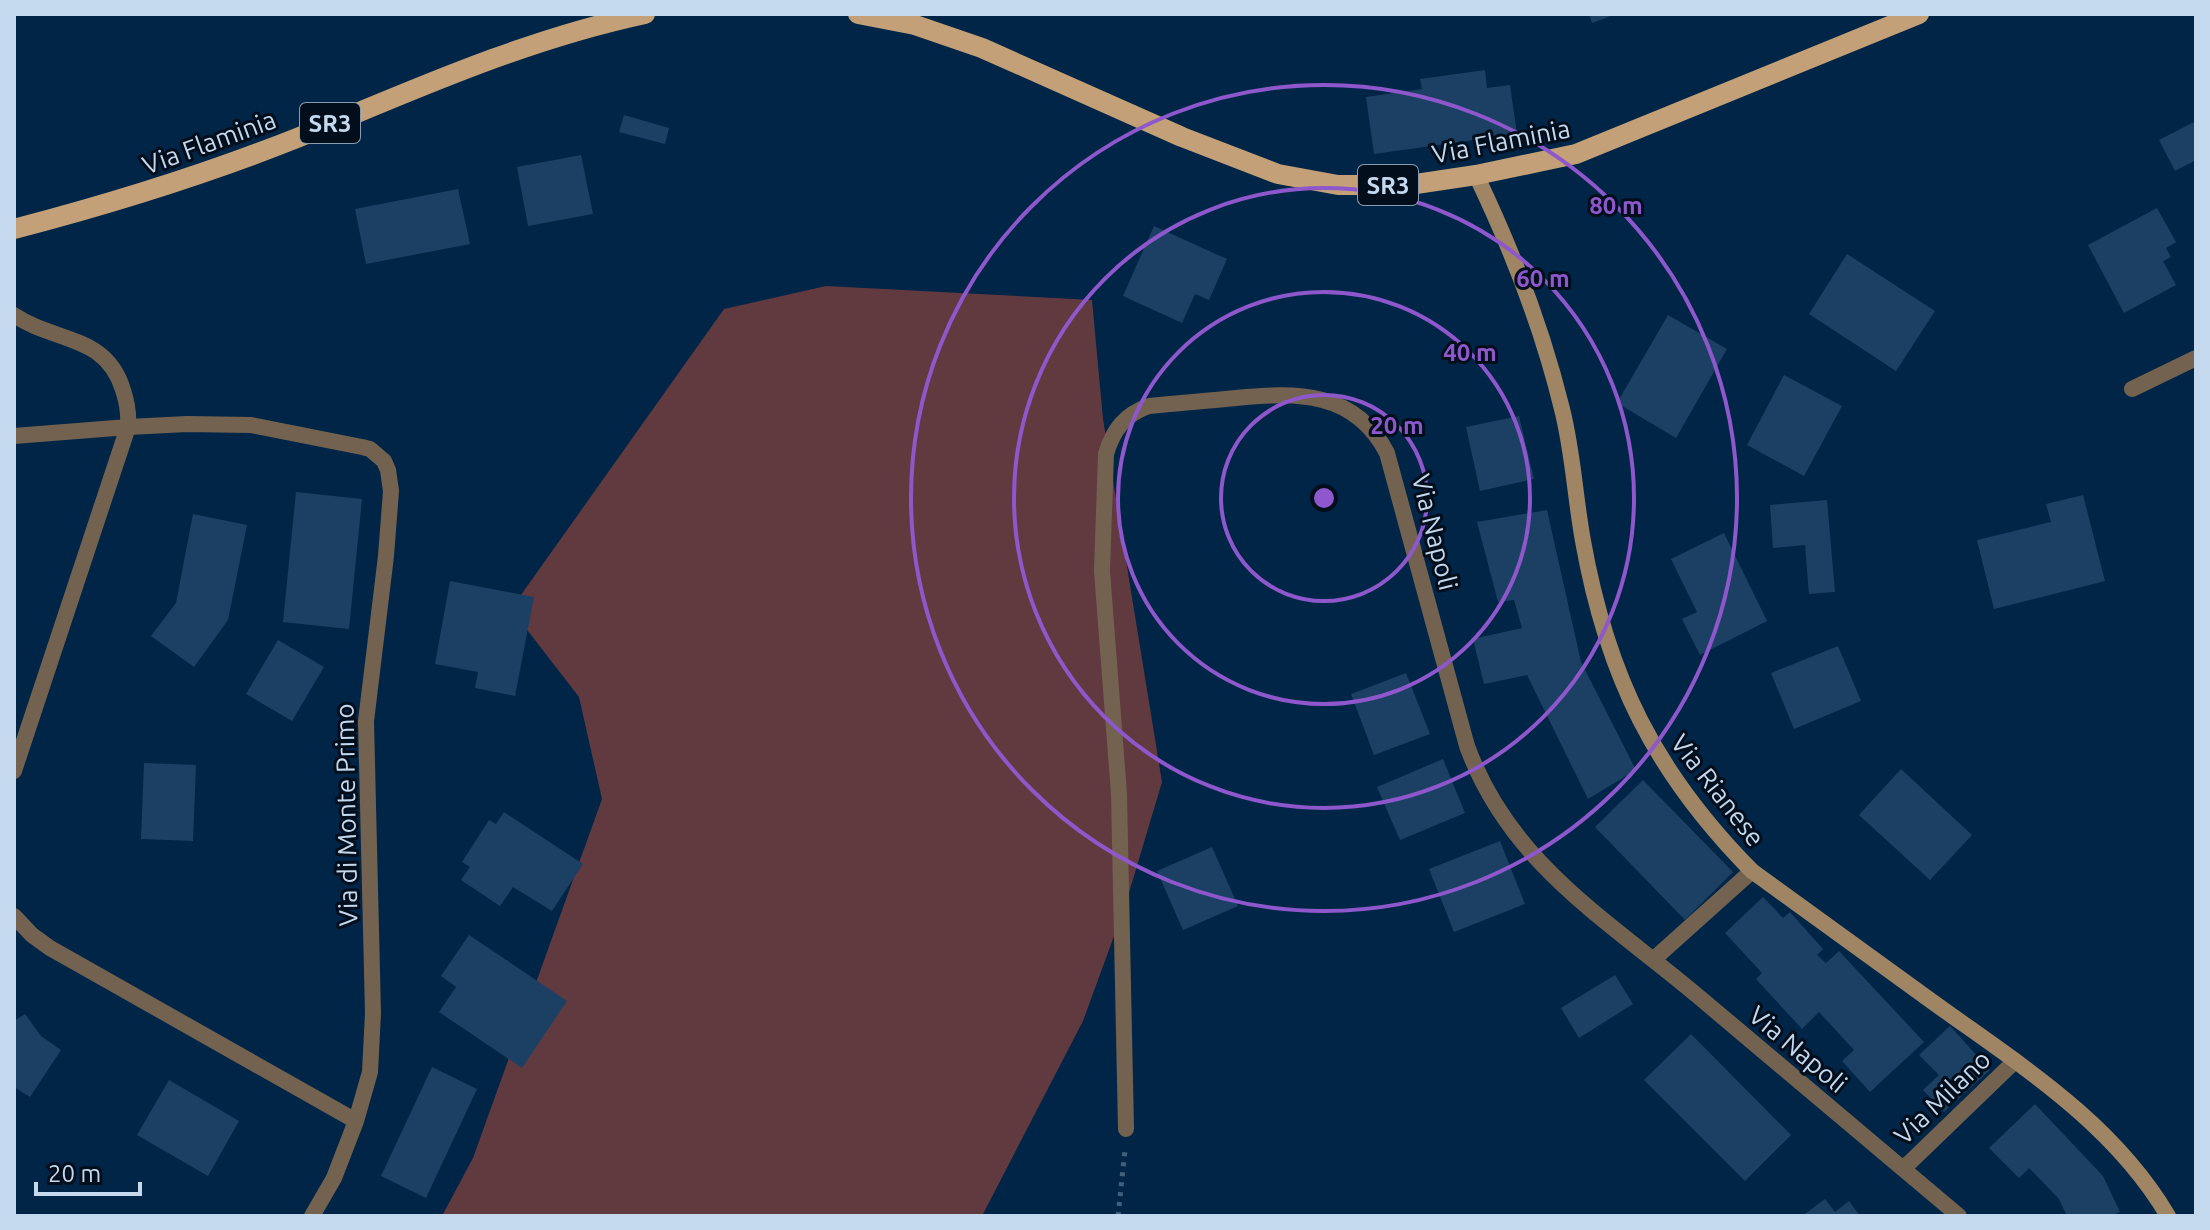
<svg xmlns="http://www.w3.org/2000/svg" width="2210" height="1230" viewBox="0 0 2210 1230" font-family="Ubuntu,sans-serif">
	<rect width="100%" height="100%" fill="#002546"/>
	<path fill="#613a40" d="M826,286L1092,300L1103,419L1162,782L1125,906L1083,1021L982,1216H442L473,1158L602,799L579,697L511,609L724,309Z"/>
	<path fill="#1c4063" d="M1589,14H1616L1592,23Z
		M1485,70L1487,88L1510,85L1517,134L1374,154L1366,97L1422,89L1420,79Z
		M624,115L669,128L665,144L619,132Z
		M2196,121V160L2175,171L2159,140Z
		M581,155L593,214L528,226L517,167Z
		M458,189L470,244L366,264L355,209Z
		M2157,208L2176,242L2166,248L2171,257L2163,261L2176,285L2124,313L2088,245Z
		M1154,226L1227,259L1209,300L1195,294L1182,323L1123,296Z
		M1847,254L1935,311L1896,371L1809,314Z
		M1668,315L1727,349L1676,438L1617,403Z
		M1784,375L1842,406L1804,476L1747,445Z
		M1519,416L1534,479L1480,491L1466,427Z
		M296,492L362,499L349,629L283,622Z
		M2083,495L2105,581L1994,609L1977,540L2051,522L2046,504Z
		M1827,500L1835,592L1809,594L1805,545L1773,548L1770,505Z
		M1547,510L1581,662L1636,770L1588,799L1527,675L1484,684L1473,639L1522,628L1514,600L1498,602L1477,522Z
		M193,514L247,525L228,620L194,667L151,636L176,603Z
		M1724,533L1767,621L1700,655L1682,619L1697,612L1671,559Z
		M450,581L534,597L515,696L475,688L478,672L435,664Z
		M278,640L324,667L292,721L246,694Z
		M1838,646L1861,701L1794,729L1771,673Z
		M1406,673L1430,734L1374,755L1351,694Z
		M1443,759L1465,813L1400,840L1377,787Z
		M144,763L196,765L193,841L141,839Z
		M1901,769L1972,835L1930,880L1859,815Z
		M1643,780L1733,872L1685,920L1595,827Z
		M504,812L583,864L552,911L513,887L500,906L461,880L470,867L462,862L489,820L496,824Z
		M1500,841L1525,904L1454,932L1429,869Z
		M1212,847L1238,906L1183,930L1157,871Z
		M1763,897L1783,918L1790,912L1823,949L1817,955L1826,963L1839,951L1924,1042L1870,1092L1842,1061L1854,1050L1819,1012L1802,1029L1756,979L1762,973L1725,933Z
		M469,935L567,1001L522,1068L439,1012L456,987L441,976Z
		M1615,975L1633,1004L1579,1038L1561,1008Z
		M25,1014L41,1036L61,1050L30,1097L14,1087V1021Z
		M1950,1026L1990,1070L1944,1112L1923,1090L1939,1075L1919,1055Z
		M1691,1034L1791,1135L1745,1181L1644,1080Z
		M432,1067L477,1089L426,1198L381,1176Z
		M169,1080L239,1121L208,1176L137,1135Z
		M2035,1104L2103,1176L2120,1212L2110,1216H2067L2059,1199L2029,1168L2019,1178L1989,1148Z
		M1825,1199L1835,1212L1849,1201L1860,1216H1802Z"/>
	<g fill="none" stroke-linecap="round" stroke-linejoin="round">
		<path stroke="#40607d" stroke-width="5" stroke-dasharray="4 6" stroke-linecap="butt" d="M1118,1216L1125,1150"/>
		<path stroke="#73624f" stroke-width="16" d="M14,315C55,343 106,334 123,390C127,402 129,414 128,427L14,436
			M2132,389L2196,358
			M14,771L128,427L187,424L251,425L362,447L370,449L384,461L388,470L391,491L386,556L366,721L373,1013L370,1072L356,1121
			M14,916L32,935L50,948L356,1121L334,1178L312,1216
			M1654,959L1752,871
			M1126,1129L1119,794L1102,571L1106,454C1113,430 1125,414 1149,406C1178,403 1207,401 1236,398C1297,392 1355,391 1387,453L1467,746C1510,864 1608,920 1699,997C1785,1070 1872,1143 1959,1216
			M1903,1169L2015,1061"/>
		<path stroke="#a08565" stroke-width="16" d="M1476,175C1512,250 1542,327 1562,409C1573,452 1575,497 1583,541C1607,676 1655,773 1752,871C1811,914 1870,957 1930,1000C2017,1063 2112,1121 2168,1216"/>
		<path stroke="#c3a077" stroke-width="20" d="M858,14L915,25L982,48L1182,137L1278,174L1338,185H1378L1416,184L1476,175L1576,154L1919,14
			M14,229C110,204 204,175 297,138C411,91 523,40 645,14"/>
	</g>
	<g fill="none" stroke="#8e57cb" stroke-width="4">
		<circle cx="1324" cy="498" r="103"/>
		<circle cx="1324" cy="498" r="206"/>
		<circle cx="1324" cy="498" r="310"/>
		<circle cx="1324" cy="498" r="413"/>
	</g>
	<g text-anchor="middle" dominant-baseline="central" stroke-width="6" stroke-linejoin="round" paint-order="stroke">
		<g fill="#020e1c" stroke="#8a9caf" stroke-width="2">
			<rect x="300" y="103" width="60" height="40" rx="6"/>
			<rect x="1358" y="165" width="60" height="40" rx="6"/>
		</g>
		<g font-size="24" font-weight="bold" fill="#c5d9ee">
			<text x="330" y="123">SR3</text>
			<text x="1388" y="185">SR3</text>
		</g>
		<g font-size="26" fill="#c5d9ee" stroke="#020e1c">
			<text transform="translate(1501 141) rotate(-11)">Via Flaminia</text>
			<text transform="translate(209 142) rotate(-20)">Via Flaminia</text>
			<text transform="translate(1435 532) rotate(76)">Via Napoli</text>
			<text transform="translate(1718 790) rotate(52)">Via Rianese</text>
			<text transform="translate(346 815) rotate(-91)">Via di Monte Primo</text>
			<text transform="translate(1798 1049) rotate(40)">Via Napoli</text>
			<text transform="translate(1942 1097) rotate(-44)">Via Milano</text>
		</g>
	</g>
	<circle cx="1324" cy="498" r="12" fill="#8e57cb" stroke="#020e1c" stroke-width="4"/>
	<g font-size="24" text-anchor="middle" font-weight="bold" fill="#8e57cb" stroke="#020e1c" stroke-width="6" stroke-linejoin="round" paint-order="stroke">
		<text x="1616" y="214">80 m</text>
		<text x="1543" y="287">60 m</text>
		<text x="1470" y="361">40 m</text>
		<text x="1397" y="434">20 m</text>
	</g>
	<rect width="2210" height="1230" fill="none" stroke="#c5d9ee" stroke-width="32"/>
	<path d="M36 1182v12h104v-12" fill="none" stroke="#c5d9ee" stroke-width="4"/>
	<text x="48" y="1182" font-size="24" fill="#c5d9ee" stroke="#020e1c" stroke-width="6" paint-order="stroke">20 m</text>
</svg>
